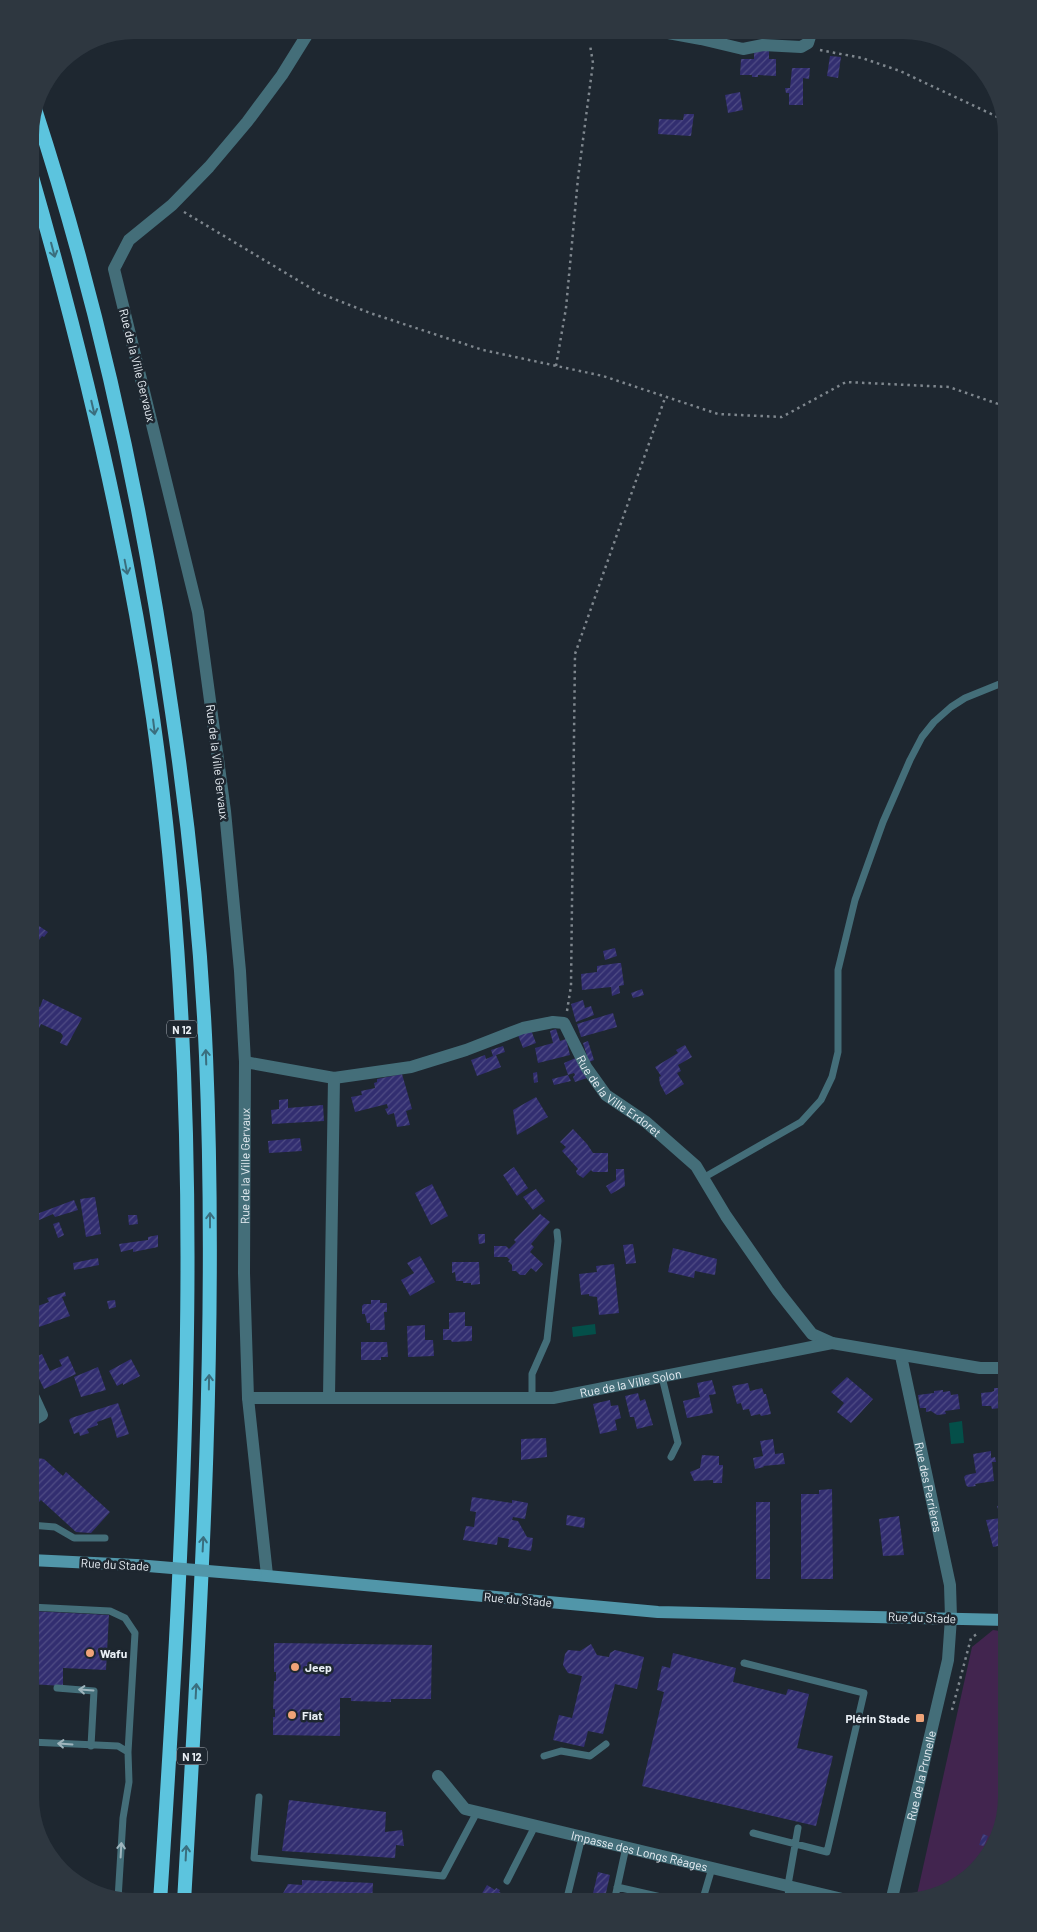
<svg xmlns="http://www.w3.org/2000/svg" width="1037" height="1932" viewBox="0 0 1037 1932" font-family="Barlow,sans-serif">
	<defs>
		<pattern id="building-hatch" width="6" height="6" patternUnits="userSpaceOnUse" patternTransform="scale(1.25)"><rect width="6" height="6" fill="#322e70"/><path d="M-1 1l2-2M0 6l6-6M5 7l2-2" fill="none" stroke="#504d85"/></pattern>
	</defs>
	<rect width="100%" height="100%" fill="#1e2730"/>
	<path fill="#42254f" d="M993,1630L1007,1632V1798L989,1856L943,1894L916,1899L972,1647Z"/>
	<path fill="#044f49" d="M595,1324L596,1334L573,1337L572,1327Z
		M962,1421L964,1443L951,1444L949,1423Z"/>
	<path fill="url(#building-hatch)" d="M769,50V59H776V76L758,75V77H752V75H740L741,59H754V52Z
		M830,56L841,57L838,78L827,76Z
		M792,68H810L809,79L803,78V105H789V93H786L785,88H790Z
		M740,92L743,110L728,113L725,95Z
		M684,114H694L691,136L658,134L659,119L683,120Z
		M30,920L48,932L44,937L42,936L30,952Z
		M615,948L617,956L605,960L603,951Z
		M618,963H621L624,985L619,986L620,993L612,996L611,987L582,990L581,974L597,972V966Z
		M642,989L644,995L633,998L631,993Z
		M43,999L82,1018L67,1046L60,1043L63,1036L61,1033L41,1024L35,1037L30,1035V1002L40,1007Z
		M583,1000L585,1008L591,1006L594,1015L576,1022L571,1004Z
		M613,1013L617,1027L581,1037L577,1024Z
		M556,1029L560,1041L566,1039L570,1055L538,1063L535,1048L553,1043L550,1031Z
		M531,1030L536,1043L523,1048L518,1035Z
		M588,1041L594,1060L589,1062L583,1043Z
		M685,1045L692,1057L678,1065L681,1071L677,1073L684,1084L666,1095L660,1084L659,1077L661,1076L655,1067L678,1053L676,1050Z
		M503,1046L505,1052L496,1055L501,1067L477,1076L471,1060L485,1055L486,1059L493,1056L491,1050Z
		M578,1057L587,1078L575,1082L573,1077L575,1075L574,1073L568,1075L571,1081L554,1085L552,1079L568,1075L564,1063Z
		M537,1072L538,1082L534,1083L533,1073Z
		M402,1074L412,1109L406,1111L410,1125L397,1127L394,1113L388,1115L385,1109L388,1108L387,1104L355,1112L351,1097L362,1095L361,1091L375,1088L374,1083L377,1082V1079Z
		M536,1097L548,1117L517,1135L513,1110Z
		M288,1099V1108L323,1105L324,1121L272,1124L271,1110L279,1109V1100Z
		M573,1129L587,1144L593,1153H608V1172H593L591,1170L583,1178L577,1174L576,1171L578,1169L562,1151L566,1147L560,1142Z
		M300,1138L302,1151L269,1153L268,1141Z
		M514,1167L528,1188L517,1196L503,1175Z
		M616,1169H624L625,1186L611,1194L606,1186L616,1180Z
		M432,1184L448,1216L431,1225L415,1193Z
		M536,1189L545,1201L533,1210L523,1197Z
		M95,1197L101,1234L86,1237L80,1199Z
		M74,1200L78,1210L55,1217L53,1214L37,1221L34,1215Z
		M540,1214L550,1222L531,1244L534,1247L530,1252L543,1264L536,1272L531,1268L525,1275H520L516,1271H512V1265L508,1261L510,1260L507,1257H494V1246H506L509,1249L516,1242L514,1240Z
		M128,1215H137L138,1224L129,1225Z
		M59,1222L64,1235L58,1238L53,1224Z
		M478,1234H485V1243L479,1244Z
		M158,1235V1247L133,1252V1249L121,1252L119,1244L148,1240V1237Z
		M633,1244L636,1263L626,1264L623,1245Z
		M673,1248L717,1259L715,1275L695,1271L694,1278L668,1272Z
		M420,1256L435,1282L410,1296L401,1280L414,1273L407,1263Z
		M98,1258L99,1265L74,1270L73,1263Z
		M452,1262H479L480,1284L471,1285V1283H463V1281H456L455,1272L452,1273Z
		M614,1264L619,1313L599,1315L597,1297L589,1296V1294L581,1295L579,1274L597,1272L596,1266Z
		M33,1272L39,1293L30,1295V1273Z
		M65,1292L66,1296L62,1297L70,1316L39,1327L32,1308L49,1302L47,1298Z
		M115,1300L116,1307L109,1309L107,1301Z
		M371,1300H380V1303H387V1312H384L385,1330H370V1323H367L365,1314H362V1306L364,1304H371Z
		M465,1312V1326H472V1341L452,1342L451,1340H443V1329H449V1313Z
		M425,1325V1340H433L434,1356L408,1357L407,1326Z
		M361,1342H387L388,1357H381V1360H361Z
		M42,1354L50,1371L62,1366L59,1360L68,1356L76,1374L44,1389L30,1360Z
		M131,1359L140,1376L123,1385V1383L117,1386L109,1371Z
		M98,1367L106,1390L81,1397L74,1377Z
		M847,1377L873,1399L851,1423L837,1412L844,1403L831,1392Z
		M712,1380L716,1394L709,1395L713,1413L687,1418L683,1401L700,1397L697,1383Z
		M748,1383L750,1391L762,1388L764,1394H766L771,1414L761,1416L760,1414L751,1416L749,1409L743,1410L741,1403L737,1404L732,1386Z
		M994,1388H1007L1006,1413H1000V1408L992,1409L991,1406H982L981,1393L991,1392L994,1391Z
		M943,1390V1392L950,1391L951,1395L958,1394L960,1409L945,1411L946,1414L937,1415L931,1411L926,1412V1408H920L918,1395L934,1393V1391Z
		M638,1393L640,1401L645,1399L653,1425L637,1429L634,1417H630L625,1396Z
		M610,1400L611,1406L618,1405L621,1418L615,1420L617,1430L600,1434L593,1404Z
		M118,1403L129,1434L117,1438L111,1417L97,1422L98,1425L87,1429L89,1433L80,1436L79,1432L74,1434L69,1420L71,1418Z
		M546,1438L547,1457L521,1460V1439Z
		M773,1439L775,1454L783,1453L785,1464L763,1466L764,1467L755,1469L753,1458L763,1456L760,1441Z
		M991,1451V1458L995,1457L996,1462H992L994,1481L975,1484L976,1486L968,1487L966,1485L964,1477L966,1475L976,1473L973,1454Z
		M702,1455L719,1456V1465H723L722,1483H713V1480L694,1481L690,1472L700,1468Z
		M30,1457L44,1459L63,1476L66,1472L110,1512L91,1533L76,1532L41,1500L38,1503L30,1502Z
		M832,1489L833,1579H801V1494H819V1490Z
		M472,1497L512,1503V1500L528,1503L525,1519L513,1517L512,1520L518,1521L527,1537L533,1538L531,1551L508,1547L509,1539L498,1537L497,1545L463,1540L466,1526L474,1527L476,1512L470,1511Z
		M756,1502H770V1579H756Z
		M1007,1504V1544L993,1547L986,1520L1001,1518L997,1506Z
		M567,1515L585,1518L584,1528L566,1525Z
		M899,1516L904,1555L883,1556L879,1519Z
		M30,1611L109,1615L106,1670L63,1668V1686L30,1684Z
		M274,1643L432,1645L431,1699H391V1702L351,1701V1698H340V1736L273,1735V1717H275V1709H273L274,1681H276V1672H274Z
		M591,1644L597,1655L609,1657L610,1653L615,1650L644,1657L637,1689L615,1684L603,1734L588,1731L584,1747L553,1740L559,1715L572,1718L582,1676L568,1673L563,1665L565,1654L568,1650L580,1651Z
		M673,1653L736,1668L733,1682L786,1695L788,1689L809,1694L797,1748L833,1756L816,1826L642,1786L664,1692L657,1690L662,1666L670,1668Z
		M289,1800L386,1812L385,1832L402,1830L404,1846L396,1845L395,1858L282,1851Z
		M983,1834L988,1836L984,1846L979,1845Z
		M598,1872L610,1875L604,1902H591Z
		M302,1880L373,1883L372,1902L279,1901L288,1884L302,1885Z
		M487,1885L495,1890L496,1888L500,1890L499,1892L517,1902H477Z"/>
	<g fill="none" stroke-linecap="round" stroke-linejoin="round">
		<path stroke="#7f878e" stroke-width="2.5" stroke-dasharray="2.5 4" stroke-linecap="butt" d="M820,50L862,58L900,71L1004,120
			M184,212L319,293L370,313L483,350L603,376L718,414L782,417L846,382L949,387L1007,407
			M556,366L566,308L578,178L593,63L590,45
			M567,1011L571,986L575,654L665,398
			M952,1710L971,1638L977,1634"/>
		<path stroke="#446e79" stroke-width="7" d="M703,1178L801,1122L821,1100L832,1077L838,1052V970L855,900L883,822L910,760L922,737L934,722L951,707L965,698L1007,681
			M662,1377L678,1443L671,1457
			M532,1398V1374L547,1340L558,1241L557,1232
			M30,1525L55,1527L74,1538H105
			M30,1607L110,1611L125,1618L135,1633L128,1752
			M744,1663L864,1693L827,1852L753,1833
			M57,1688L94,1691L91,1746
			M30,1742L118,1746L128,1752L129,1782L123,1818L118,1899
			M544,1756L561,1751L590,1756L606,1744
			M259,1797L254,1858L443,1876L477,1812
			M507,1881L535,1826
			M617,1887L683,1902
			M566,1902L582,1837
			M614,1902L626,1847
			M702,1902L712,1868
			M789,1902L788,1885L798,1828"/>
		<g stroke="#446e79" stroke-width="12">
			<path d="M583,30L588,32L602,30"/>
			<path d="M652,30L701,39L743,49L763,45L801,47L808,43L812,30"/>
			<path id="s1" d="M245,1062L334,1078L411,1067L466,1050L523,1028L553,1022L564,1023L586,1067L606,1095L646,1122L696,1166L726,1216L778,1291L812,1334L832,1343"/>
			<path id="s2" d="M901,1356L950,1585L951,1618"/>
			<path d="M329,1397L334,1078"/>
			<path id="s3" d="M248,1398H553L832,1343L980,1368H1007"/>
			<path d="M30,1422L42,1415L30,1389"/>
			<path id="s4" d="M267,1575L248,1398L244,1273L245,1062L240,971L225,811L198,612L114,269L129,240L172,205L209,167L247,122L282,75L310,30"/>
			<path id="s5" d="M438,1776L465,1809L855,1902"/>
		</g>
		<path stroke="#446e79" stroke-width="12" id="s6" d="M891,1902L948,1660L951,1618"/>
		<path stroke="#5196a9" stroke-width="12" d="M30,1560L136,1565
			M256,1575L658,1612L1007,1620"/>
		<path stroke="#5cc4de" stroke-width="14" d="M35,109C99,305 143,508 172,712C189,826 201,941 206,1056C218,1338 200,1620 184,1902
			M30,170C82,350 126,533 153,718C209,1111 186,1507 160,1902"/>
		<path stroke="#5196a9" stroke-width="12" d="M136,1565L256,1575"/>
	</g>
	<defs><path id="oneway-shaft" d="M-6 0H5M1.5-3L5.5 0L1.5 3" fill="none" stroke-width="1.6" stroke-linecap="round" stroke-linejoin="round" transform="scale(1.25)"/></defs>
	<g stroke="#3a6e7e">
		<use href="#oneway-shaft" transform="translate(53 250) rotate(75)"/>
		<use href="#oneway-shaft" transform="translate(93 408) rotate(77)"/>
		<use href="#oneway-shaft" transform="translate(126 567) rotate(79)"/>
		<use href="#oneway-shaft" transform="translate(154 727) rotate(83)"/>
		<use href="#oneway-shaft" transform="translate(206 1057) rotate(-92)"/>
		<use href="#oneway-shaft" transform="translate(210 1220) rotate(-90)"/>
		<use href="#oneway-shaft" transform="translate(209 1382) rotate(-89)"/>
		<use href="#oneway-shaft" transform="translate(203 1544) rotate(-87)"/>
		<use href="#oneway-shaft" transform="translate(196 1691) rotate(-87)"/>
		<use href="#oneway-shaft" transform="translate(186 1853) rotate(-87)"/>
	</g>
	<g stroke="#9fb5bd">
		<use href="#oneway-shaft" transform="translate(86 1690) rotate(-176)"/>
		<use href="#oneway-shaft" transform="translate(65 1744) rotate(-176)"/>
		<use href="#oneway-shaft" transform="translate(121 1850) rotate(-87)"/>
	</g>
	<g fill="#efa378" stroke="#1e2730" stroke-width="2">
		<circle cx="90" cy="1653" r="5"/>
		<circle cx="295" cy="1667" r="5"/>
		<circle cx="292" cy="1715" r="5"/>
		<rect x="915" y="1713" width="10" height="10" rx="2.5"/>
	</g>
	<g text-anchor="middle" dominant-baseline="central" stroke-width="5" stroke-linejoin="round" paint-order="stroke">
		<g fill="#1e2730" stroke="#acb3ba" stroke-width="1">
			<rect x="167" y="1020.5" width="30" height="17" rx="4"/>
			<rect x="177" y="1747.5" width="30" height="17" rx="4"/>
		</g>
		<g font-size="11" font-weight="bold" fill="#e9eff5">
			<text x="182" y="1029">N 12</text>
			<text x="192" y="1756">N 12</text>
		</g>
		<g font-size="12" fill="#e9eff5" stroke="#1e2730">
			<text transform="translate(138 365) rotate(76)">Rue de la Ville Gervaux</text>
			<text transform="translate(218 762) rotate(83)">Rue de la Ville Gervaux</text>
			<text stroke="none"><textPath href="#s1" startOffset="422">Rue de la Ville Erdoret</textPath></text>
			<text stroke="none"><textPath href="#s4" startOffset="410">Rue de la Ville Gervaux</textPath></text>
			<text stroke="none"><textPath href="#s3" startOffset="384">Rue de la Ville Solon</textPath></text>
			<text stroke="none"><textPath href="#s2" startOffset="134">Rue des Perrières</textPath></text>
			<text transform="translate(115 1564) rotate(3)">Rue du Stade</text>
			<text transform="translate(518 1599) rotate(5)">Rue du Stade</text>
			<text transform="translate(922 1617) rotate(2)">Rue du Stade</text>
			<text stroke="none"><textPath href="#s6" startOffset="130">Rue de la Prunelle</textPath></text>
			<text stroke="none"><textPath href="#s5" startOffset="222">Impasse des Longs Réages</textPath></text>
		</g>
		<g font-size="12" font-weight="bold" fill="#e9eff5" stroke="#1e2730" text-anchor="start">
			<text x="100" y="1653">Wafu</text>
			<text x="305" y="1667">Jeep</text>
			<text x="302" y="1715">Fiat</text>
			<text x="910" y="1718" text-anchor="end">Plérin Stade</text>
		</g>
	</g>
	<path d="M0 0H1037V1932H0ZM135 39H902A96 96 0 0 1 998 135V1797A96 96 0 0 1 902 1893H135A96 96 0 0 1 39 1797V135A96 96 0 0 1 135 39Z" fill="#2e3740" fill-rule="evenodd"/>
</svg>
